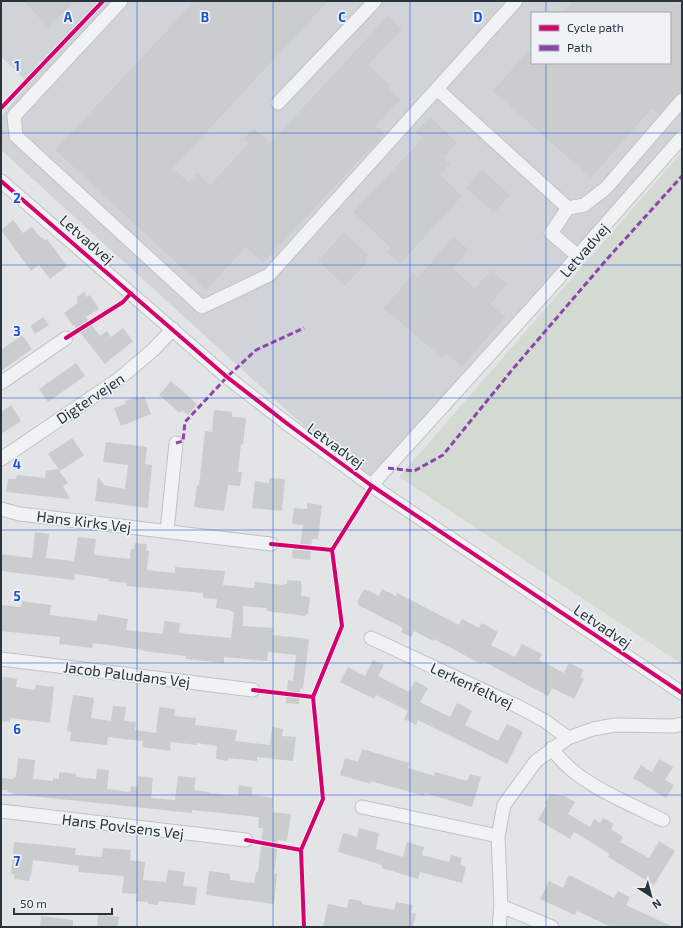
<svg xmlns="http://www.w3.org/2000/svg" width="683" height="928" viewBox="0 0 683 928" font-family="'Exo 2',sans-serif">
	<rect width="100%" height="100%" fill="#e2e4e6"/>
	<path fill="#d0d4d9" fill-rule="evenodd" d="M1,1H682V128L371,487L1,150V116L29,83L1,57ZM532,13H670V63H532Z"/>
	<path fill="#d3dad2" d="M682,152V664L399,477Z"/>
	<path fill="#caccce" d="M24,1H75L48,27Z
		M195,1H328L173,168L189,183L197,173L210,185L248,144L243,139L254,128L270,143L388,16L402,29L368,65L390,85L388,88L400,100L376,126L384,134L263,263L246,247L206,290L55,150Z
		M573,1H677L682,5V92L676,95L659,114L652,108L591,178L493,91L532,47V63H670V13H562Z
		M430,117L457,143L443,157L450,164L440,175L462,196L400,264L387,252L391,248L353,212L423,138L416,132Z
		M482,170L510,195L494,213L466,188Z
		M13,220L23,233L32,227L41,238L42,237L45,240L47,239L67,266L50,279L39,265L31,271L1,230Z
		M344,232L368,255L365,260L367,262L345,286L318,261Z
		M453,237L469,250L453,269L475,288L491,270L507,284L490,304L505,317L462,367L446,353L442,358L384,308L413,274L418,278Z
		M84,292L87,297L90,295L99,309L86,317L100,336L107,331L111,337L123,328L133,341L105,364L74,325L73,326L64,313L78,303L77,297Z
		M43,317L49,325L35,334L30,326Z
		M22,335L32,349L1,371V350Z
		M76,363L85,376L48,402L39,389Z
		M171,381L197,404L188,415L182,410L180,413L159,395Z
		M144,396L151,414L121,426L114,408L126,404L125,401L137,397L138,399Z
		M11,405L21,421L1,434V412Z
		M214,410L232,412V417L246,418L243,445L241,444L238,472H242L240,486L228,485L224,511L194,507L197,485L199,486L205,431L212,432Z
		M72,438L84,455L60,471L48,454Z
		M106,442L147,447L145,464L152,465L148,508L95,501L98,477L104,485L125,489L128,465L103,462Z
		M58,469L68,483L63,486L70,499L6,492L8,479H16L17,475L45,478L46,471Z
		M269,478L285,479L282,511L252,508L255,481L269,483Z
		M307,503L322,505L318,539H312L310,560L292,558L293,547L300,548L303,525L292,524L294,508L307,509Z
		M35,532L49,534L46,558L74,561L78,537L96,539L94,555L130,559L131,549H134L135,543L147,544L146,551H149L147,570L175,573V567L225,571L223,585L254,588L255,582L284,585L285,583L287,584V580L301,581V585H302L301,596L310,597L308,614H306V616L266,611L267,608L243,606V626L273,628L272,635L309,639L303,689L300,688L299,704L286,703L288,680L293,681L296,655L268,652L267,661L224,657V663L186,659V656L143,651V650L93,643L92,648L59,644L60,637L1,631V605L21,607L22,601L51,605L50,615L97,621L98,614L128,619L126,630L163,634L164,621L180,623L179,633L231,638L234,612L230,611L231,610L216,608L217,599L203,598V593L127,586V583L108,581L109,579L75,574L74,580L1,571V554L32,558Z
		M364,589L379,596L382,589L396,596L397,593L459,625L462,619L479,628L482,623L498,632L491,645L515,657L522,644L542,654L539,660L564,673L569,663L584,670L580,677L584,679L574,699L552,688L548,696L483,661L481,664L434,639L433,641L414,631L411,637L401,632L403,628L358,605L359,603L357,602Z
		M373,660L384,665L378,676L409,692L415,681L428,688L420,702L450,717L457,703L472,711L465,725L498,741L507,724L523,732L507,764L418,720L416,725L404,719L408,711L376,695L374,699L340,682L348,667L365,676Z
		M3,677L17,679L16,687L35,690L36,685L54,687L50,723L11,718L10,722L1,721V683L2,684Z
		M73,695L94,698L91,718L111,721L113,706L126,707L124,721L136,722L135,730L156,733L159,707L175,709L174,716L196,718L195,725L237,730L235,741L270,745L272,727L283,729L282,736L296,737L293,761L257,757V761L228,758V761L216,759L217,746L197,743V745L171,742L170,751L142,747L143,741L108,737L107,745L70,741L71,732L67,731Z
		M362,749L409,763L408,768L434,776L435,772L467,781L470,774L481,777L472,807L425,793L424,796L371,781L370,784L340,775L345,758L358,762Z
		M18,758L35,760L33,779L53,781V778L59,779V772L76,774V777L96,779L97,769L109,770L107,789L130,792L131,786L137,787L138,776L153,778L151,798L175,800L178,776L196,778L194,790L209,792V793L238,796L239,785L252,787V795L273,798L272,812L291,814L287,841L278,840L274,874H277L274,904L206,895L209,871L230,874V880L254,883L256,872H258L263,828H258L259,817L192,810V813L12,794V793L7,792L8,790H1V778L14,779V777H16Z
		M659,759L673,767L665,780L674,785L666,798L633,778L641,765L652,772Z
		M550,794L564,796L575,802L568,814L590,827L594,819L600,823L603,818L614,824L611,829L623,837L620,842L649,858L659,841L675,851L654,885L608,857L610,854L574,832L570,839L538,820L547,804L545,803Z
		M359,828L379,833L376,849L403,857L407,842L424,847L422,855L449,862L451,855L462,858L460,865L466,867L462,883L420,872L418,879L382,868V865L338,852L343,833L357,837Z
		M14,842L76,848L75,855L102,857L103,848L131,850L130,860L145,862L143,880L166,882L168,870L185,872L183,886L197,887L195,905L158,901V905L148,904V902L136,901L137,894L122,893L124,876L78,872L79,866L33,860L31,876H30L29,881L14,879V874H11Z
		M569,875L614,898L618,891L630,897L626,905L673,927H611L577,911L575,915L540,899L549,881L563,888Z
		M349,899L362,901V904L394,910L396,902L413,905L411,913L416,914L413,927H323L328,904L347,908Z
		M98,914L119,917L118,927H97Z
		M41,916L73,920V927H40Z"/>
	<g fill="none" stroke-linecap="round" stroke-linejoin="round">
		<g stroke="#c0c2c4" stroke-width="15">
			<path id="minor" d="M121,1L14,116L16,136L202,307L269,275L516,1
				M437,89L568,208L584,205L606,188L682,100
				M278,103L375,1
				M1,181L227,377L289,425L372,486L682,693
				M568,208L551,233L578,256
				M1,383L66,338
				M1,459L119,379L153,350L173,329
				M372,486L378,478L547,291L682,137
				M1,509L20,514L271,544
				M167,531L176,443
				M371,638L521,708L545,721L568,738
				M1,659L253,690
				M552,748C573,782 628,803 663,820
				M362,807L498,836
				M1,811L246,840
				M501,906L552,927
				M499,927L501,906L498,836L504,805L536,761L568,738L593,729L615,725L674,726L682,724"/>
		</g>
		<use href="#minor" stroke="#f0f2f3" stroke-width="13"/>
		<path stroke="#8e44ad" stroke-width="3" stroke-dasharray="6 3" stroke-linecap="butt" d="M176,443L183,441L185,422L227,377L256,350L304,328
			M388,468L414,471L443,455L512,370L608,258L682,176"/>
		<g stroke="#eff3f5" stroke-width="6">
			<path id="cycleway" d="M1,108L103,1
				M1,181L227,377L289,425L372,486L682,693
				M66,338L123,302L131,293
				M271,544L332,550
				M253,690L313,697
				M246,840L301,850
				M304,927L301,850L323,799L313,697L342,626L332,550L372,486"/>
		</g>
		<use href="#cycleway" stroke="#d6006c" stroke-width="4"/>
	</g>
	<path fill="none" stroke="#1d4ed8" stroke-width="1" stroke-opacity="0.55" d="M137,1V927M273,1V927M410,1V927M546,1V13M546,63V927M1,133H682M1,265H682M1,398H682M1,530H682M1,663H682M1,795H682"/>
	<g text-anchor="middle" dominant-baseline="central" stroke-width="3.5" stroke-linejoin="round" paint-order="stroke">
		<g font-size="15" fill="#29343e" stroke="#eff3f5">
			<text transform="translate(87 239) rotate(41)">Letvadvej</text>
			<text transform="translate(584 250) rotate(-49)">Letvadvej</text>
			<text transform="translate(90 398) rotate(-34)">Digtervejen</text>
			<text transform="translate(336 445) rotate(36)">Letvadvej</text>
			<text transform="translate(84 521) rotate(7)">Hans Kirks Vej</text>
			<text transform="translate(603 626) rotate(34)">Letvadvej</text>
			<text transform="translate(127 674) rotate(7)">Jacob Paludans Vej</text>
			<text transform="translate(472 685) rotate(25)">Lerkenfeltvej</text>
			<text transform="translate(123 826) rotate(7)">Hans Povlsens Vej</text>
		</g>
	</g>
	<g font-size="13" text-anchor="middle" font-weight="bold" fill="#1d4ed8" stroke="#eff3f5" stroke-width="3.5" stroke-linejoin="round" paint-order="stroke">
		<text x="68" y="22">A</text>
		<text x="205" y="22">B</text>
		<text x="342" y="22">C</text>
		<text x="478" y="22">D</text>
		<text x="17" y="71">1</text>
		<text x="17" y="203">2</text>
		<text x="17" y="336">3</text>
		<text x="17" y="469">4</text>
		<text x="17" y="601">5</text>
		<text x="17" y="734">6</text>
		<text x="17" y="866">7</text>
	</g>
	<rect width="683" height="928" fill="none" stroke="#29343e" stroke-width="4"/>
	<rect x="531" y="12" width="140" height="52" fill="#eff3f5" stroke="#a0a7ac"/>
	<rect x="539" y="25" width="20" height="6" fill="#d6006c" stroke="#a0a7ac"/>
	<text x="567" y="32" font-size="12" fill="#29343e">Cycle path</text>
	<rect x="539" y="45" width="20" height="6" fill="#8e44ad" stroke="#a0a7ac"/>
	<text x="567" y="52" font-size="12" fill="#29343e">Path</text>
	<g transform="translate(651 896) rotate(144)" stroke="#eff3f5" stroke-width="3" paint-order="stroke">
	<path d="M0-3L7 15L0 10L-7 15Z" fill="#29343e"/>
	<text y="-6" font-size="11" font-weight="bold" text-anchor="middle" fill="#29343e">N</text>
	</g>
	<path d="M14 908v6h98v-6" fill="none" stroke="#29343e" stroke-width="2"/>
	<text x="20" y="908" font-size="12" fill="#29343e" stroke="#eff3f5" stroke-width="3" paint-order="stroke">50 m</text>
</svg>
